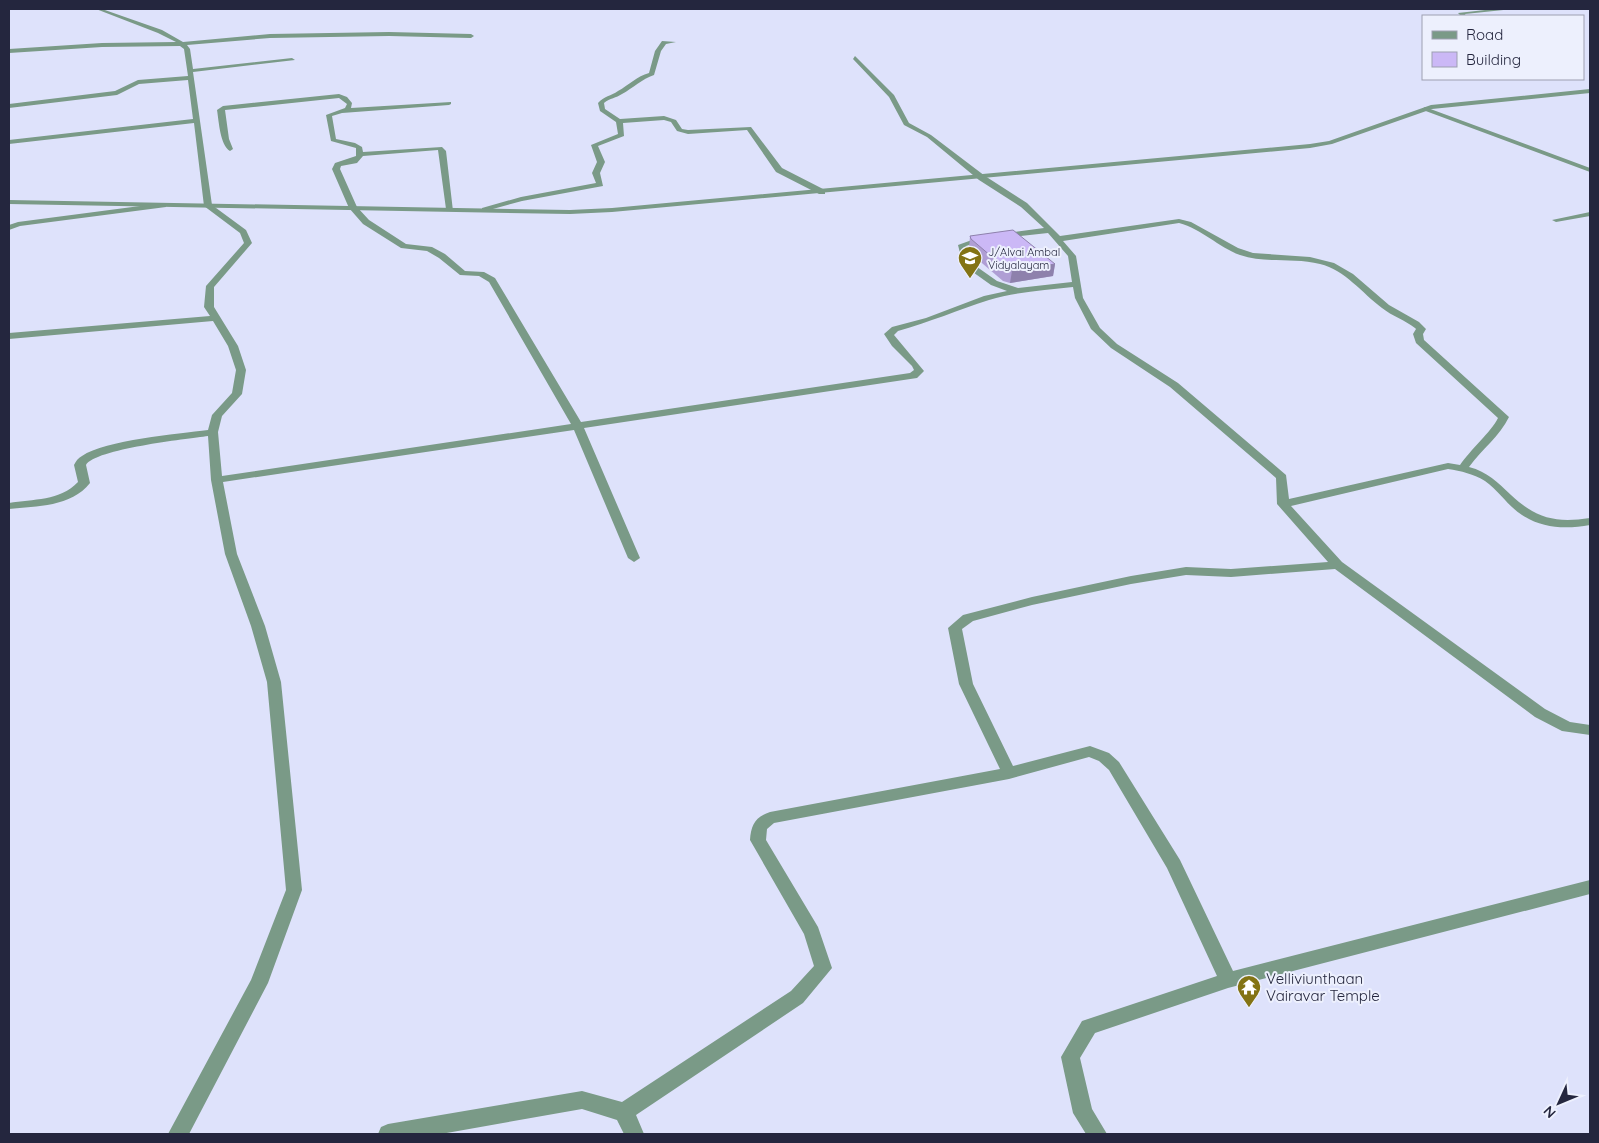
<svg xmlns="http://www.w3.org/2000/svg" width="1599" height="1143" viewBox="0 0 1599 1143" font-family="Quicksand,sans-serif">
	<rect width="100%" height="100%" fill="#dee2fb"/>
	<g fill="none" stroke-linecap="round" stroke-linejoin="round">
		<path fill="#7a9a87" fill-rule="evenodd" d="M96,9H102L162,30L183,42L270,34L389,32L471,34L474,36L471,38L389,36L270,38L187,45L190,49L193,69L292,58L295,60L193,72L212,205L246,230L252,243L214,287V307L238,346L246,370L242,394L222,416L218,432L222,476L571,424L489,282L479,276L460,275L439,258L427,251L401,248L363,224L349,208L332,169L335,163L356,156V148L331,141L326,115L345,108L347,104L339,98L225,110L229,139L233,149L230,151C220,145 219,122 217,110L223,106L339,94L347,97L352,103L351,108L451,102V104L449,105L342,113L332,116L336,139L355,143L362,147L363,152L442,147L446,151L453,211L446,209L438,150L363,156L357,163L341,166L340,169L357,207L369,220L406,244L432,247L445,254L465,271L484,272L495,278L581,422L910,373L914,370L912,366L892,346L884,334L892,327L926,318L984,296L1007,291L991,285L963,265L958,245L983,236L1044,228L1021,207L979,180L927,137L904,125L889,97L853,59L855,56L894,95L909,123L931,135L985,176L1027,203L1060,236L1179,219L1191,222L1238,248L1253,253L1310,257L1334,263L1353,274L1389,305L1419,322L1426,329L1423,334L1424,340L1509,417C1500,436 1482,449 1469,467C1488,472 1497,482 1511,495C1537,519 1556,523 1590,518V525C1567,529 1543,529 1522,515C1508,506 1499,491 1485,481C1474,474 1461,471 1448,469L1291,506L1342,562L1545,709L1570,722L1590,725V735L1562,731L1535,717L1335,569L1231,577L1186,575L1131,584L1032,605L973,621L962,629L973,684L1013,766L1090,746L1109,753L1119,762L1180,860L1233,971L1590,880V894L1228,988L1095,1033L1080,1058L1092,1109L1107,1134H1086L1073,1113L1061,1057L1082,1021L1217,976L1167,868L1109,770L1099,761L1089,757L1009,779L774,823L767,829L766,840L818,927L832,968L803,1003L636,1115L644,1134H624L617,1120L582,1109L441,1134H378L381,1127L388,1124L582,1091L622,1102L791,991L814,966L804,934L750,840C751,825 755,817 770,812L1000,769L959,684L948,628L963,615L1032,597L1131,576L1186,567L1231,569L1328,562L1277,504L1276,478L1170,387L1111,348L1091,329L1075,298L1073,287C1045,290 1016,292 989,300C958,310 930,322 898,331L894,335L924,371L917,378L584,428L640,558L634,562L628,558L574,430L223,482L237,554L265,626L281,682L302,890L268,983L189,1134H168L251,980L286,890L267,682L251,626L225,554L211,480L208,436C186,439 95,449 86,465L90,483C71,507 37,506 9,509V503C33,499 60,501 78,482L74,465C76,461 78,458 82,456C105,440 178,434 208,430L212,415L232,393L236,370L228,346L213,321L9,339V333L210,316L204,307L206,286L244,243L240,233L204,206L194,123L9,144V140L193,119L188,80L139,84L117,95L9,108V104L115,91L138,80L188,76L184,49L180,46L102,47L9,53V49L102,43L176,42L158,33ZM1179,223C1202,229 1218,247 1240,255C1266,264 1294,257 1320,264C1345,270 1362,293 1382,308C1392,316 1405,320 1415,328L1416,329L1413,334L1416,343L1498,418C1491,432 1471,449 1460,465L1448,463L1289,499L1286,475L1178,383L1117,344L1100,328L1083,298L1076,256L1063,241ZM1048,233L1068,256L1072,282L1018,288L997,281L970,262L966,246L984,240Z
			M1494,9H1513L1465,14L1466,16H1461L1458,13Z
			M662,41L676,42L666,44L661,51L654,75C642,79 633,88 622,94C616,98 610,98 604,103L605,109L620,119L664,116L676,120L682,129L688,130L751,127L782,168L825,190V194H819L776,172L747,130L688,134L677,131L671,122L664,120L623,123L624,136L598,146L605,162L600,173L603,186L522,201L482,212V208L521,197L596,183L592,173L597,162L591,145L618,134L616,122L600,111L598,103C604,96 611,96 618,91C629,85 637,76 649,73L655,51Z
			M1425,107L1590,168V172L1423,110L1422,109Z
			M163,203H166V207L20,226L9,230V225L18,222Z
			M1590,212V216L1556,222L1552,220Z"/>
		<path fill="#7a9a87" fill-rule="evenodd" d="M1590,89V93L1432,109L1332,144L1310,148L612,212L570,214L9,204V200L570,210L612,208L1310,144L1329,141L1431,105Z"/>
	</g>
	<path fill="#af9ed4" d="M970,236L1055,264L1053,276L1010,283L1003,281L969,252V249Z"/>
	<path fill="#8e81ac" d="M1055,264L1053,276L1010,283L1012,271Z"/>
	<path fill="#cbb8f6" stroke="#8e81ac" d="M1013,230L1055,264L1012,271L1005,268L971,239L970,236Z"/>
	<defs>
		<g id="school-pin" transform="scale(1.25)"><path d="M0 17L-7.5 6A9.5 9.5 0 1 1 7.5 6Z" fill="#837314" stroke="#edf0fd"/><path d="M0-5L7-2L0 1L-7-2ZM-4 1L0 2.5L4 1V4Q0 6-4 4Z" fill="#fff"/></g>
		<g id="temple-pin" transform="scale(1.25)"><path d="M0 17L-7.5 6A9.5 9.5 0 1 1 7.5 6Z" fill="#837314" stroke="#edf0fd"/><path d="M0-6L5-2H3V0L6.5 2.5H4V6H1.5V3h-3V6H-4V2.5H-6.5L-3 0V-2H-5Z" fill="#fff"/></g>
	</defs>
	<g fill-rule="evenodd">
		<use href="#school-pin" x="970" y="258"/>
		<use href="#temple-pin" x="1249" y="987"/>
	</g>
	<g text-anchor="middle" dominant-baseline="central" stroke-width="4" stroke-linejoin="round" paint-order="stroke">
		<g font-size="11" fill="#24263e" stroke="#edf0fd" text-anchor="start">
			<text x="988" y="252">J/Alvai Ambal<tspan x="988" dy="13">Vidyalayam</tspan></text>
		</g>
		<g font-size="15" fill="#24263e" stroke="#edf0fd" text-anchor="start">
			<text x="1266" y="978">Velliviunthaan<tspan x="1266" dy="17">Vairavar Temple</tspan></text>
		</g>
	</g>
	<rect width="1599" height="1143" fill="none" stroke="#24263e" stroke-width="20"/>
	<rect x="1422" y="15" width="162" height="65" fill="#edf0fd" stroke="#9d9fb1"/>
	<rect x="1432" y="31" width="25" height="8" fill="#7a9a87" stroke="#9d9fb1"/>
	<text x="1466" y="40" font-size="15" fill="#24263e">Road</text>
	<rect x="1432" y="52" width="25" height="15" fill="#cbb8f6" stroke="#9d9fb1"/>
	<text x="1466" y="65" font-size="15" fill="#24263e">Building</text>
	<g transform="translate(1559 1103) rotate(226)" stroke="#edf0fd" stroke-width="4" paint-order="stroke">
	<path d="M0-4L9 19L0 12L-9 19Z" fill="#24263e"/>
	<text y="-8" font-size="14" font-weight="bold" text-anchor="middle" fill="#24263e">N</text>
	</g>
</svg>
